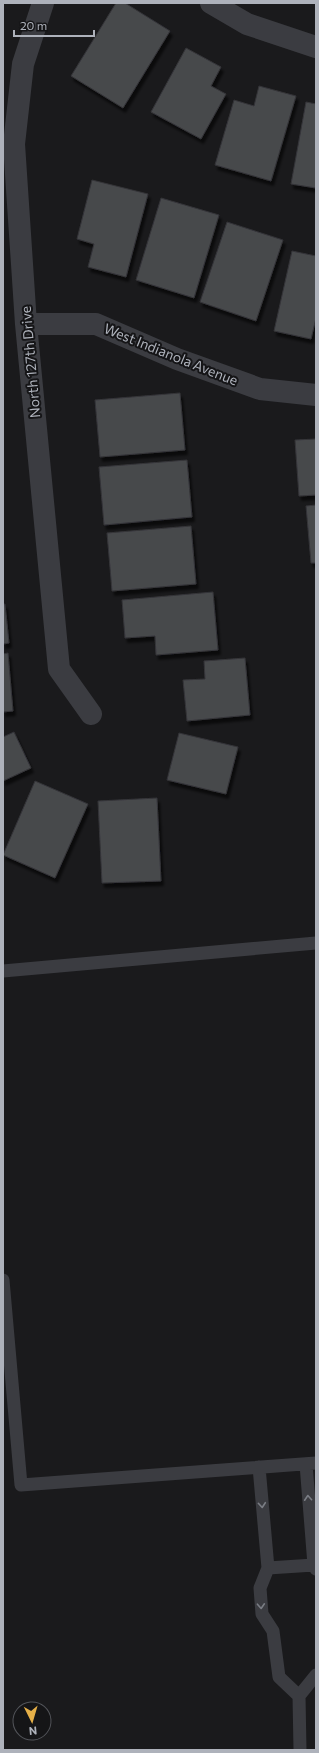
<svg xmlns="http://www.w3.org/2000/svg" width="319" height="1753" viewBox="0 0 319 1753" font-family="Commissioner,sans-serif">
	<defs>
		<filter id="shadow"><feDropShadow dx="2.5" dy="4.5" stdDeviation="1" flood-color="#0009"/></filter>
	</defs>
	<rect width="100%" height="100%" fill="#1a1a1c"/>
	<path fill="#47484c" stroke="#343438" filter="url(#shadow)" d="M116,3H125L170,31L123,108L71,76Z
		M186,48L221,67L211,86L226,94L201,139L151,112Z
		M259,86L296,96L271,181L215,165L234,100L254,106Z
		M306,102L316,104V188L291,184Z
		M92,180L148,194L126,277L88,267L94,244L77,239Z
		M161,198L219,215L194,298L136,280Z
		M227,222L283,240L256,321L200,302Z
		M292,251L316,256V318L311,339L274,331Z
		M180,393L185,450L100,457L95,400Z
		M316,439V495L299,496L295,440Z
		M187,460L192,517L104,525L99,467Z
		M316,505V563H311L306,506Z
		M191,526L196,584L112,591L107,533Z
		M213,592L218,650L156,655L155,636L125,638L122,600Z
		M3,604H5L9,643L3,644Z
		M8,653L13,711L3,712V654Z
		M245,658L250,715L187,721L183,680L205,679L204,661Z
		M14,732L31,768L3,781V737Z
		M179,733L238,747L226,794L167,780Z
		M35,781L88,804L55,878L3,855Z
		M157,798L161,881L102,883L98,801Z"/>
	<g fill="none" stroke-linecap="round" stroke-linejoin="round">
		<path stroke="#3b3c41" stroke-width="13" d="M3,971L316,943
			M3,1280L21,1485L316,1463
			M306,1464L314,1565L316,1569
			M259,1467L268,1568L260,1588L262,1614L273,1631L279,1677L299,1696L316,1675
			M268,1568L314,1565
			M299,1696L300,1750"/>
		<path stroke="#3b3c41" stroke-width="22" d="M43,3L23,64L14,144L26,324L59,669L91,714
			M211,3L247,24L316,47
			M26,324H96L177,359L260,389L316,395"/>
	</g>
	<defs><path id="oneway-chevron" d="M-2-3.5L2.5 0L-2 3.5" fill="none" stroke-width="1.6" stroke-linecap="round" stroke-linejoin="round"/></defs>
	<g stroke="#7a7d84">
		<use href="#oneway-chevron" transform="translate(308 1498) rotate(-94)"/>
		<use href="#oneway-chevron" transform="translate(262 1505) rotate(85)"/>
		<use href="#oneway-chevron" transform="translate(261 1606) rotate(87)"/>
	</g>
	<g text-anchor="middle" dominant-baseline="central" stroke-width="4" stroke-linejoin="round" paint-order="stroke">
		<g font-size="14" fill="#aeb2bb" stroke="#151517">
			<text transform="translate(171 354) rotate(22)">West Indianola Avenue</text>
			<text transform="translate(30 362) rotate(-95)">North 127th Drive</text>
		</g>
	</g>
	<rect width="319" height="1753" fill="none" stroke="#aeb2bb" stroke-width="8"/>
	<g transform="translate(32 1721) rotate(175)"><circle r="19" fill="#151517" stroke="#525459"/>
	<path d="M0-3L7 15L0 10L-7 15Z" fill="#e6b048"/>
	<text y="-6" font-size="11" font-weight="bold" text-anchor="middle" fill="#aeb2bb">N</text>
	</g>
	<path d="M14 30v6h80v-6" fill="none" stroke="#aeb2bb" stroke-width="2"/>
	<text x="20" y="30" font-size="12" fill="#aeb2bb" stroke="#151517" stroke-width="3" paint-order="stroke">20 m</text>
</svg>
